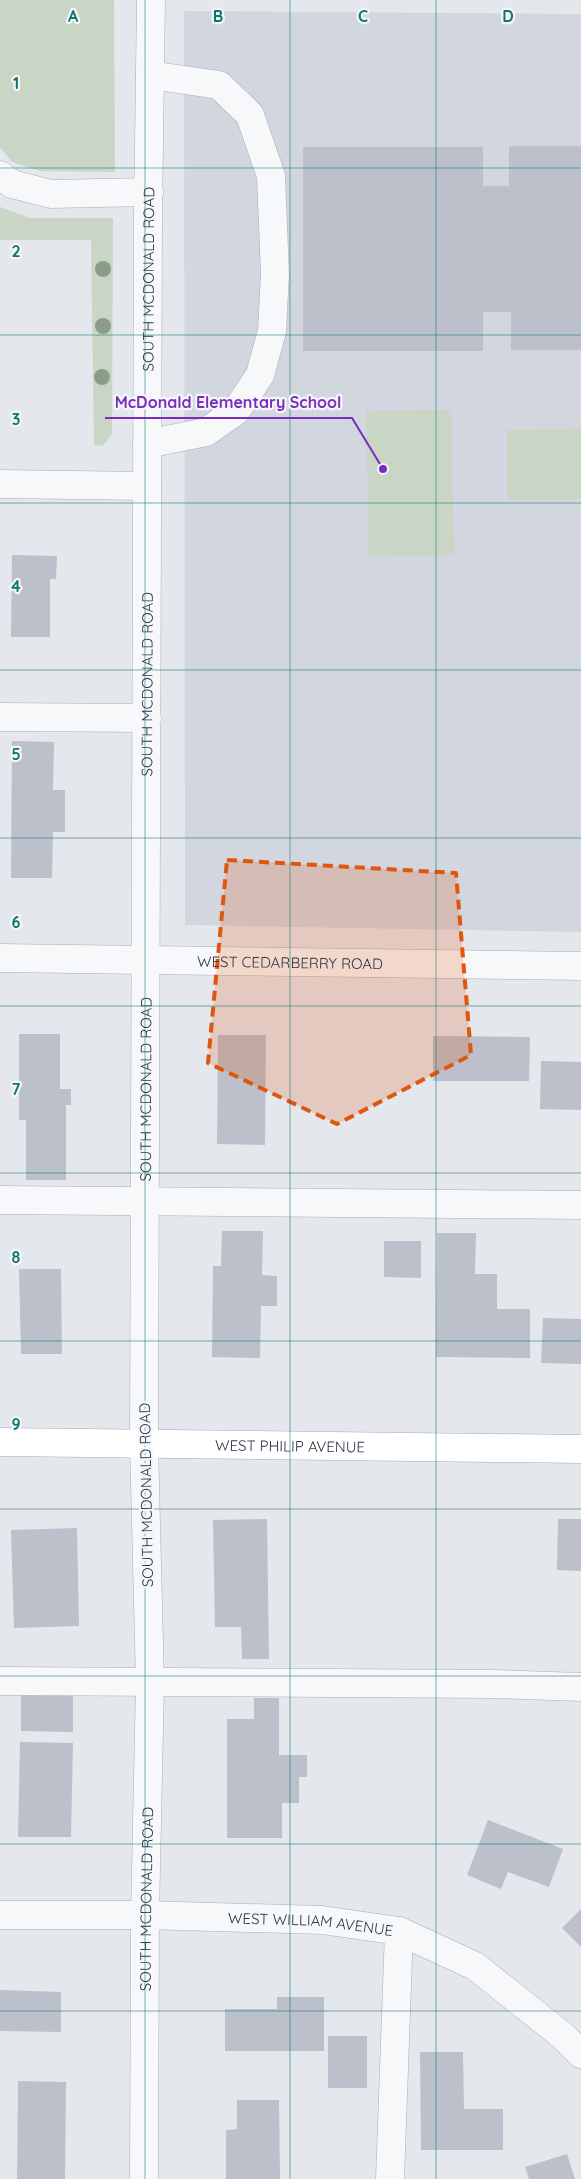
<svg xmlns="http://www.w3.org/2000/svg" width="581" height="2179" viewBox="0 0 581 2179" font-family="Quicksand,sans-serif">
	<rect width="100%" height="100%" fill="#e4e7ec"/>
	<path fill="#d2d6de" d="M184,11L581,14V932L185,925Z"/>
	<path fill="#c9d6c5" d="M0,0H114L115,172L40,171L12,162L0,147Z
		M0,207L30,218H113L112,434L103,446L94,445L91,240H0Z
		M451,410L454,555L369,557L366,411Z
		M581,429V499L507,500V430Z"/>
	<path fill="#bbc0ca" d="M509,146H581V350H511V312H483V351H303V147H483V186H509Z
		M12,555L57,556L56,579H50V637H11Z
		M12,741L54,742L53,790H65V832H53L52,878H11Z
		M19,1034H60V1089H71V1105H66V1180H26V1120H19Z
		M218,1035H266L265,1145L217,1144Z
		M433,1036L530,1037L529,1081H433Z
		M541,1061L581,1062V1110L540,1109Z
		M222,1231H263L262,1275L277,1276V1306H261L260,1358L212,1357L213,1266H221Z
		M437,1233H476L475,1274H497V1309H530V1358L436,1357Z
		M384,1241H421V1278L384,1277Z
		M19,1269H61L62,1354H21Z
		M543,1318L581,1319V1364L541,1363Z
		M267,1519L269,1659H242L241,1627H215L213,1520Z
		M558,1519H581V1571L557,1570Z
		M77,1528L79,1626L14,1628L11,1530Z
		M21,1691L73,1692V1732L21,1731Z
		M254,1698H279V1755H307V1777H299V1803H282V1838H227V1719H254Z
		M20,1742L73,1743L71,1837H18Z
		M488,1820L563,1849L549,1887L508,1872L501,1889L467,1875Z
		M581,1909V1947L562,1928Z
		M0,1990L61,1992V2032L0,2031Z
		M277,1997H324V2051H225V2009H277Z
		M328,2036H367V2088H328Z
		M420,2052H463L464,2109H503V2150H421Z
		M18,2081L66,2082L65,2179H17Z
		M237,2100H279L280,2179H226V2130L237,2129Z
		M567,2154L575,2179H529L525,2167Z"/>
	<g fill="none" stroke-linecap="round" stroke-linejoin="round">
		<g stroke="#a9aeb7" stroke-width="29">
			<g id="minor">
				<path d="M0,175L12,184L51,194L149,192"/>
				<path d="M147,444L206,432L236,411L260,375L272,331L275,274L271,176L250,115L219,85L150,75"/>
				<path d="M0,484L147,486"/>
				<path d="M0,717L147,718"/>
				<path id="s1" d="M0,958L581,966"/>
				<path d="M0,1200L581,1205"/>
				<path d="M0,1681L492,1684L581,1687"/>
				<path id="s2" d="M0,1915H145L322,1920L399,1931L475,1966L563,2036L581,2054"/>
				<path id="s3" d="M144,2179L145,1915L150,1683L144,1444L148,216L151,0"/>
				<path d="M390,2179L399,1931"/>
			</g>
		</g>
		<g stroke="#a3abb8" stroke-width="29">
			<g id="major">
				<path id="s4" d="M0,1442L581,1449"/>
			</g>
		</g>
		<use href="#minor" stroke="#f7f8fa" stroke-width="28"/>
		<use href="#major" stroke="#fff" stroke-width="28"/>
	</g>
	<g fill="#899d89">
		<circle cx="103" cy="269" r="8"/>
		<circle cx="103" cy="326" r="8"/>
		<circle cx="102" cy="377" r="8"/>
	</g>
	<path fill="#df570f" fill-opacity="0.2" stroke="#df570f" stroke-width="4" stroke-dasharray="10 6" stroke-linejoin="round" d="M227,860L456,873L471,1055L337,1124L208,1063Z"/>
	<path fill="none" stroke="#0f766e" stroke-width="1" stroke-opacity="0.55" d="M145,0V2179M290,0V2179M436,0V2179M0,168H581M0,335H581M0,503H581M0,670H581M0,838H581M0,1006H581M0,1173H581M0,1341H581M0,1509H581M0,1676H581M0,1844H581M0,2011H581"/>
	<g text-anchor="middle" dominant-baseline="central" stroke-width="4.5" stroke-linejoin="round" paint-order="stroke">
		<g font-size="15" fill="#2b3445" stroke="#f4f6f9">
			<text stroke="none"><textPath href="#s3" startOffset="1900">SOUTH MCDONALD ROAD</textPath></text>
			<text stroke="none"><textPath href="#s3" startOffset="1495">SOUTH MCDONALD ROAD</textPath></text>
			<text stroke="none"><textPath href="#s1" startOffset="290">WEST CEDARBERRY ROAD</textPath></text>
			<text stroke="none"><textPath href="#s3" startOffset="1090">SOUTH MCDONALD ROAD</textPath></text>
			<text stroke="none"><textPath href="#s4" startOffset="290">WEST PHILIP AVENUE</textPath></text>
			<text transform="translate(146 1495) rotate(-91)">SOUTH MCDONALD ROAD</text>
			<text stroke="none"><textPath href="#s3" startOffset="280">SOUTH MCDONALD ROAD</textPath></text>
			<text stroke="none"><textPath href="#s2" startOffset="311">WEST WILLIAM AVENUE</textPath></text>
		</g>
	</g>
	<g font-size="16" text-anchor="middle" font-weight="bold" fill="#0f766e" stroke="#f4f6f9" stroke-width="4.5" stroke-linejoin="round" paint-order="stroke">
		<text x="73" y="22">A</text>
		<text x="218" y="22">B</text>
		<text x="363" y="22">C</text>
		<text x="508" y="22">D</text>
		<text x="16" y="89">1</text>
		<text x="16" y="257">2</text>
		<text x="16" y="425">3</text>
		<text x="16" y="592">4</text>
		<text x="16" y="760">5</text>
		<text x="16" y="928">6</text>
		<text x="16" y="1095">7</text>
		<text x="16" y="1263">8</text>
		<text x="16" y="1430">9</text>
	</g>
	<path fill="none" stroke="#7b2cbf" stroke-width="2" d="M383 469L352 418H105"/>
	<circle fill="#7b2cbf" stroke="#f4f6f9" stroke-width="2" cx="383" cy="469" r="5"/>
	<g font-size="16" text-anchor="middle" font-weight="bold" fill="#7b2cbf" stroke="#f4f6f9" stroke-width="4.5" stroke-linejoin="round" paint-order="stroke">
		<text x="228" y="408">McDonald Elementary School</text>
	</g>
</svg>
